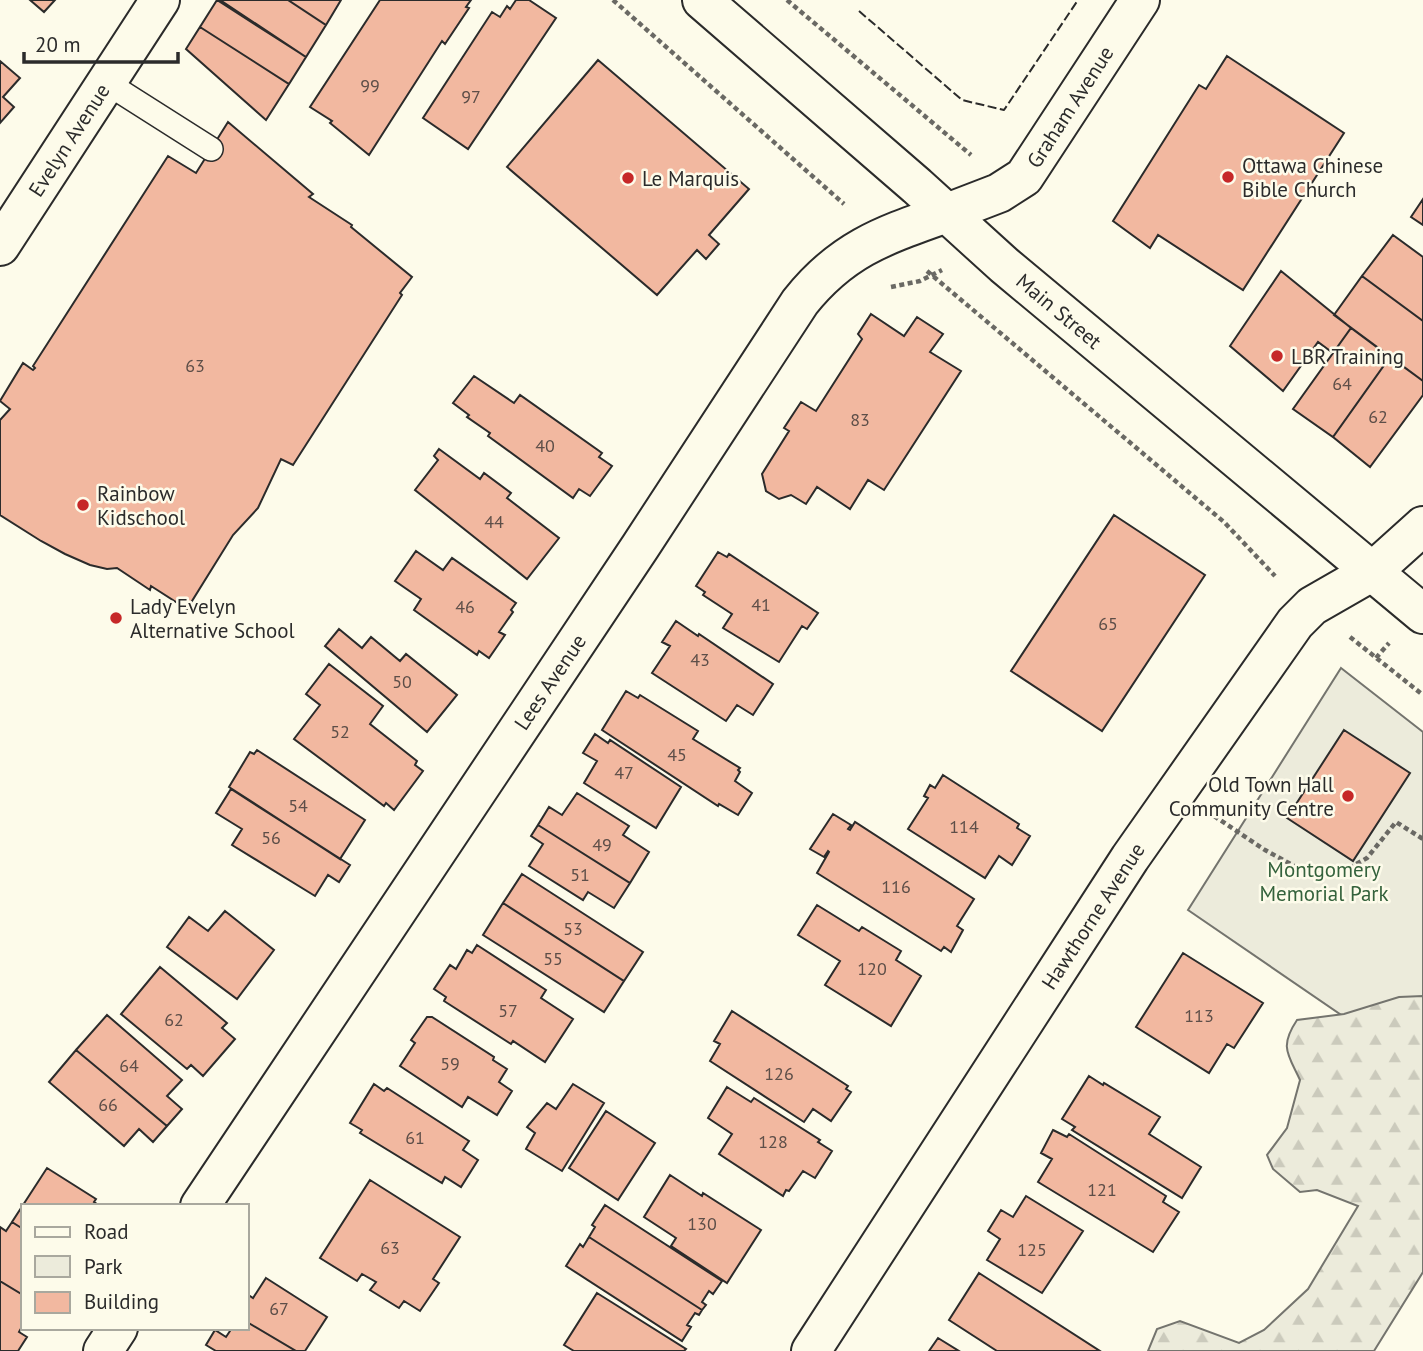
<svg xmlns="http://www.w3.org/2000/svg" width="1423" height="1351" viewBox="0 0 1423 1351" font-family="'PT Sans',sans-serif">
	<defs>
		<pattern id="forest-firs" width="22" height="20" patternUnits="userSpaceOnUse" patternTransform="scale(1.75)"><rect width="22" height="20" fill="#ecebdb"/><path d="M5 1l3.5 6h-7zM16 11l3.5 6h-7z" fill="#cbcabc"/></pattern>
	</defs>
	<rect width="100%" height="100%" fill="#fdfbea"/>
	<path fill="#ecebdb" stroke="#74746e" stroke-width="2" d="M1341,668L1423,732V1071L1188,910Z"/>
	<path fill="url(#forest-firs)" stroke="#74746e" stroke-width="2" d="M1423,996V1272L1374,1351H1148L1157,1329L1180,1321L1239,1343L1264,1330L1308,1289L1358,1206L1317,1190L1300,1192L1273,1169L1267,1155L1287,1128L1300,1080C1288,1054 1279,1047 1297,1020L1344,1014L1399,997Z"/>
	<path fill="#f2b8a0" stroke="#2b2b2b" stroke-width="2" d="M30,0H55L44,12Z
		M217,0L306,57L289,84L200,27Z
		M220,0H288L326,25L306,57Z
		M288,0H341L326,25Z
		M380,0H471L466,7L469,8L445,44L442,41L369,155L330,123L332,121L310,107Z
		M516,0H529L556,18L468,149L423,118L492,12L500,17L507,6L510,9Z
		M200,27L289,84L266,120L186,49Z
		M1227,56L1344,133L1243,290L1158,235L1150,248L1113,221L1199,85L1206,89Z
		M598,60L749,189L709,235L719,244L706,259L697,250L657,295L507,167Z
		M0,61L20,78L3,97L14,107L0,123Z
		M228,122L313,194L309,197L352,225L351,227L412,277L400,293L402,295L293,465L281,459L258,508L233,535L187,609L151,586L150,590L117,568L107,569L90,565L65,554L41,541L0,515V420L10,409L0,401L23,363L33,370L35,368L33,366L168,156L196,173Z
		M1423,199V225L1411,217Z
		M1393,235L1423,257V321L1362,276Z
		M1281,271L1351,328L1333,353L1318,342L1283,391L1230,346Z
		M1362,276L1423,321V381L1334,315Z
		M871,314L904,336L917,317L943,334L930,352L961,371L884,490L868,480L850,509L817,487L806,504L791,495L779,499L766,491L762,474L789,431L784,428L801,402L816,411L862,339L858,334Z
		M1351,328L1390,357L1333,437L1293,409Z
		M1390,357L1423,381V395L1370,467L1333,437Z
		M474,376L514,403L520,395L602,453L599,457L612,466L590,496L579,489L573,498L488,436L490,433L467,417L469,415L453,403Z
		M439,449L480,479L484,473L511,493L507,498L559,538L527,579L415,490L438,460L434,456Z
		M1114,515L1205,575L1102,731L1011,671Z
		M416,551L443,570L452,558L516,603L511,610L513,612L499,632L505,635L489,658L479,651L477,655L414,610L421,599L395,581Z
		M718,552L727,557L729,554L818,613L807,629L802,626L779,662L723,628L732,614L703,595L705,592L696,586Z
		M676,621L698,636L699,634L773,684L753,715L737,705L726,721L652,673L670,646L662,642Z
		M339,629L362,648L371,637L400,661L406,654L457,695L427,732L325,646Z
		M329,664L383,706L370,724L417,761L415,765L423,771L394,810L386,803L384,806L294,739L320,705L306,694Z
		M626,691L638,698L640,695L698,731L693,739L740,768L738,770L740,772L735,781L752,793L738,815L719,804L718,806L602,730Z
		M1344,730L1410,773L1353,861L1287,818Z
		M595,734L608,743L610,740L681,787L656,828L584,783L597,761L583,753Z
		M257,750L365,820L340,859L229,787L250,752L254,754Z
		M943,775L1019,824L1017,828L1030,836L1012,865L999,856L985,878L908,829L928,798L924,796L930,785L935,788Z
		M231,789L350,865L339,882L328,875L315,896L232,845L242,829L216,813Z
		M577,793L629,826L623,835L649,852L630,883L538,825L549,807L562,815Z
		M833,814L851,825L848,829L850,830L855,822L974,899L957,926L963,930L951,952L944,947L941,951L817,873L829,852L828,851L824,857L810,849Z
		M538,825L630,883L614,908L588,892L583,900L529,866L543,844L531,836Z
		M522,874L643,952L624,981L503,903Z
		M503,903L624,981L604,1012L483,935Z
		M817,905L859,931L862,927L901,951L896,960L921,976L891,1026L825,985L840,961L798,935Z
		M225,911L274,950L237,999L167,947L189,917L208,931Z
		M477,945L546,990L541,998L573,1019L545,1062L513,1041L511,1044L444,1001L446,997L434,989L450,965L456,969L467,950L472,953Z
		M1183,953L1263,1003L1234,1048L1227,1044L1209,1073L1136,1027Z
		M160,967L227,1023L222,1028L235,1039L203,1076L191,1065L187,1069L121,1014Z
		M732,1011L848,1086L846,1089L851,1092L831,1121L813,1109L804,1122L710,1061L720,1044L714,1041Z
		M107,1015L182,1080L167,1096L182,1109L167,1126L76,1050Z
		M427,1017H432L494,1057L493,1060L507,1069L499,1082L512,1091L497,1115L468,1097L462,1107L400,1066L415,1043L411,1040Z
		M76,1050L167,1126L153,1142L139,1129L124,1146L49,1082Z
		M1089,1076L1103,1085L1104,1083L1160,1117L1149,1134L1201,1167L1182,1198L1072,1130L1075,1127L1062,1119Z
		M374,1084L384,1091L387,1088L469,1141L463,1150L478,1160L461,1187L445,1177L442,1183L360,1133L362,1130L350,1123Z
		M573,1084L604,1103L562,1171L526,1149L535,1133L527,1127L547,1103L556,1109Z
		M727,1087L751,1102L754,1098L820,1140L818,1142L832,1151L815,1178L803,1171L789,1191L786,1190L783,1196L719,1154L732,1134L708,1118Z
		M606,1111L655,1143L618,1200L569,1168Z
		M1053,1130L1067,1137L1069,1134L1166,1196L1163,1202L1179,1212L1153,1252L1038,1182L1052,1159L1041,1153Z
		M47,1168L96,1199L94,1202L100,1206H23V1229L12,1222Z
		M670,1175L702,1196L703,1193L761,1230L727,1283L671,1246L676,1238L644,1217Z
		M370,1180L460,1237L433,1279L439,1283L420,1311L404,1301L399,1308L370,1290L376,1282L362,1274L357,1281L320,1258Z
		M1026,1196L1083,1231L1042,1293L987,1260L1000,1239L988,1231L1001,1210L1013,1217Z
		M605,1205L722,1281L713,1294L709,1291L702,1302L706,1305L702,1310L589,1237L595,1227L592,1225Z
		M12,1222L23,1229V1295L0,1281V1227L6,1231Z
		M589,1237L702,1310L699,1315L695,1313L687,1325L691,1327L682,1341L566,1266L580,1244L583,1247Z
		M979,1273L1100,1351H997L949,1320Z
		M266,1278L327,1317L305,1351H296L247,1322V1294L253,1298Z
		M0,1281L23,1295V1325L19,1332L27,1337L18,1351H0Z
		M597,1293L686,1349L684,1351H574L564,1345Z
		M247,1322L296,1351H216L206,1345L215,1330L226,1337L232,1328H247Z
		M938,1338L959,1351H929Z"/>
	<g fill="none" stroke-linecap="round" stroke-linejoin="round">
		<g stroke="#2b2b2b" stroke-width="26">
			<path id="service" d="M107,83L211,149"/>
		</g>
		<g stroke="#2b2b2b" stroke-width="42">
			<path id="minor" d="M947,213L999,193L1024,177L1140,0
				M0,246L160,0
				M811,1351L1130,858L1295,623L1312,606L1373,571"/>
		</g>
		<g stroke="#2b2b2b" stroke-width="42">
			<path id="secondary" d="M702,0L917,186L1004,265L1423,614
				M1373,571L1423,526
				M200,1206L640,547L800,302C843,248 885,235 947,213
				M103,1351L118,1328"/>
		</g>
		<path stroke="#6a6964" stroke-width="4.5" stroke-dasharray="5 3.5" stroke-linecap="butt" d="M613,0L844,204
			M787,0L971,155
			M927,271L1224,522L1275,576
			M891,287L920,281L942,270
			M1350,637L1423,695
			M1376,658L1389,643
			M1214,816L1265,850L1307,873L1337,875L1367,858L1396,822L1423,839"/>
		<use href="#service" stroke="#fdfbea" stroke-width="23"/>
		<use href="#minor" stroke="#fdfbea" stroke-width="38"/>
		<use href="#secondary" stroke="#fdfbea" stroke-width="38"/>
		<path stroke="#2b2b2b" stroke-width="2" stroke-dasharray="9 3.5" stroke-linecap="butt" d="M859,11L962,100L1004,110L1078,0"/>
	</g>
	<g fill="#c62828" stroke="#fdfbea" stroke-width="2.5">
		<circle cx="1228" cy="177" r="7"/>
		<circle cx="628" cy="178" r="7"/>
		<circle cx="1277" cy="356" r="7"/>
		<circle cx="83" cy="505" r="7"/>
		<circle cx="116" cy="618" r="7"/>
		<circle cx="1348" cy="796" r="7"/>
	</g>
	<g text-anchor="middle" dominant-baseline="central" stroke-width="5" stroke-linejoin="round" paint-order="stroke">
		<g font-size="18" fill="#5d4e48">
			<text x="370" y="85">99</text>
			<text x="471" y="96">97</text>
			<text x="195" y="365">63</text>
			<text x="1342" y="383">64</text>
			<text x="1378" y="416">62</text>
			<text x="860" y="419">83</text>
			<text x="545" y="445">40</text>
			<text x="494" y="521">44</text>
			<text x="761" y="604">41</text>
			<text x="465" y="606">46</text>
			<text x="1108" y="623">65</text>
			<text x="700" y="659">43</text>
			<text x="402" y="681">50</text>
			<text x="340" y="731">52</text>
			<text x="677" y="754">45</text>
			<text x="624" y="772">47</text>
			<text x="298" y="805">54</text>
			<text x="964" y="826">114</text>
			<text x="271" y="837">56</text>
			<text x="602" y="844">49</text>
			<text x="580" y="874">51</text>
			<text x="896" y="886">116</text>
			<text x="573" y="928">53</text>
			<text x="553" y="958">55</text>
			<text x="872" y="968">120</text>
			<text x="508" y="1010">57</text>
			<text x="1199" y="1015">113</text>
			<text x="174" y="1019">62</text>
			<text x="450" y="1063">59</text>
			<text x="129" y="1065">64</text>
			<text x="779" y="1073">126</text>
			<text x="108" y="1104">66</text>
			<text x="415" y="1137">61</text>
			<text x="773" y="1141">128</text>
			<text x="1102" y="1189">121</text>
			<text x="702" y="1223">130</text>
			<text x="390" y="1247">63</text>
			<text x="1032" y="1249">125</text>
			<text x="279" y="1308">67</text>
		</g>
		<g font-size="21" fill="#2b2b2b" stroke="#fdfbea">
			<text transform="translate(1070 107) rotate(-57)">Graham Avenue</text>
			<text transform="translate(69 140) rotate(-57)">Evelyn Avenue</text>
			<text transform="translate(1059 311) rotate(40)">Main Street</text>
			<text transform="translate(550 682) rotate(-56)">Lees Avenue</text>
			<text transform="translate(1093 916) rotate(-57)">Hawthorne Avenue</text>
		</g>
		<g font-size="21" fill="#2b2b2b" stroke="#fdfbea" text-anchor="start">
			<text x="1242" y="165">Ottawa Chinese<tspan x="1242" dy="24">Bible Church</tspan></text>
			<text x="642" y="178">Le Marquis</text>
			<text x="1291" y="356">LBR Training</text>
			<text x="97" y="493">Rainbow<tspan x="97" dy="24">Kidschool</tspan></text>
			<text x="130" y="606">Lady Evelyn<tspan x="130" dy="24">Alternative School</tspan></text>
			<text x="1334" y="784" text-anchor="end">Old Town Hall<tspan x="1334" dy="24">Community Centre</tspan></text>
		</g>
		<g font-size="21" fill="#34623c" stroke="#fdfbea">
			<text x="1324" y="869">Montgomery<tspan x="1324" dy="24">Memorial Park</tspan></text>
		</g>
	</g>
	<rect x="21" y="1204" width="228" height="126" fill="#fdfbea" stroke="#a9a89e" stroke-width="2"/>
	<rect x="35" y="1227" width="35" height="10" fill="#fdfbea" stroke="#a9a89e" stroke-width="2"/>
	<text x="84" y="1239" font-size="21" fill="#2b2b2b">Road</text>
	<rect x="35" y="1256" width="35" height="21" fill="#ecebdb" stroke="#a9a89e" stroke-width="2"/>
	<text x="84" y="1274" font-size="21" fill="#2b2b2b">Park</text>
	<rect x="35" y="1292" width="35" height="21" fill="#f2b8a0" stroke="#a9a89e" stroke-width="2"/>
	<text x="84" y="1309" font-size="21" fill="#2b2b2b">Building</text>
	<path d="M24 52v10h154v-10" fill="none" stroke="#2b2b2b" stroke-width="3.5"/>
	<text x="35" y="52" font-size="21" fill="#2b2b2b" stroke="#fdfbea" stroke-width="5" paint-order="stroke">20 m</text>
</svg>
